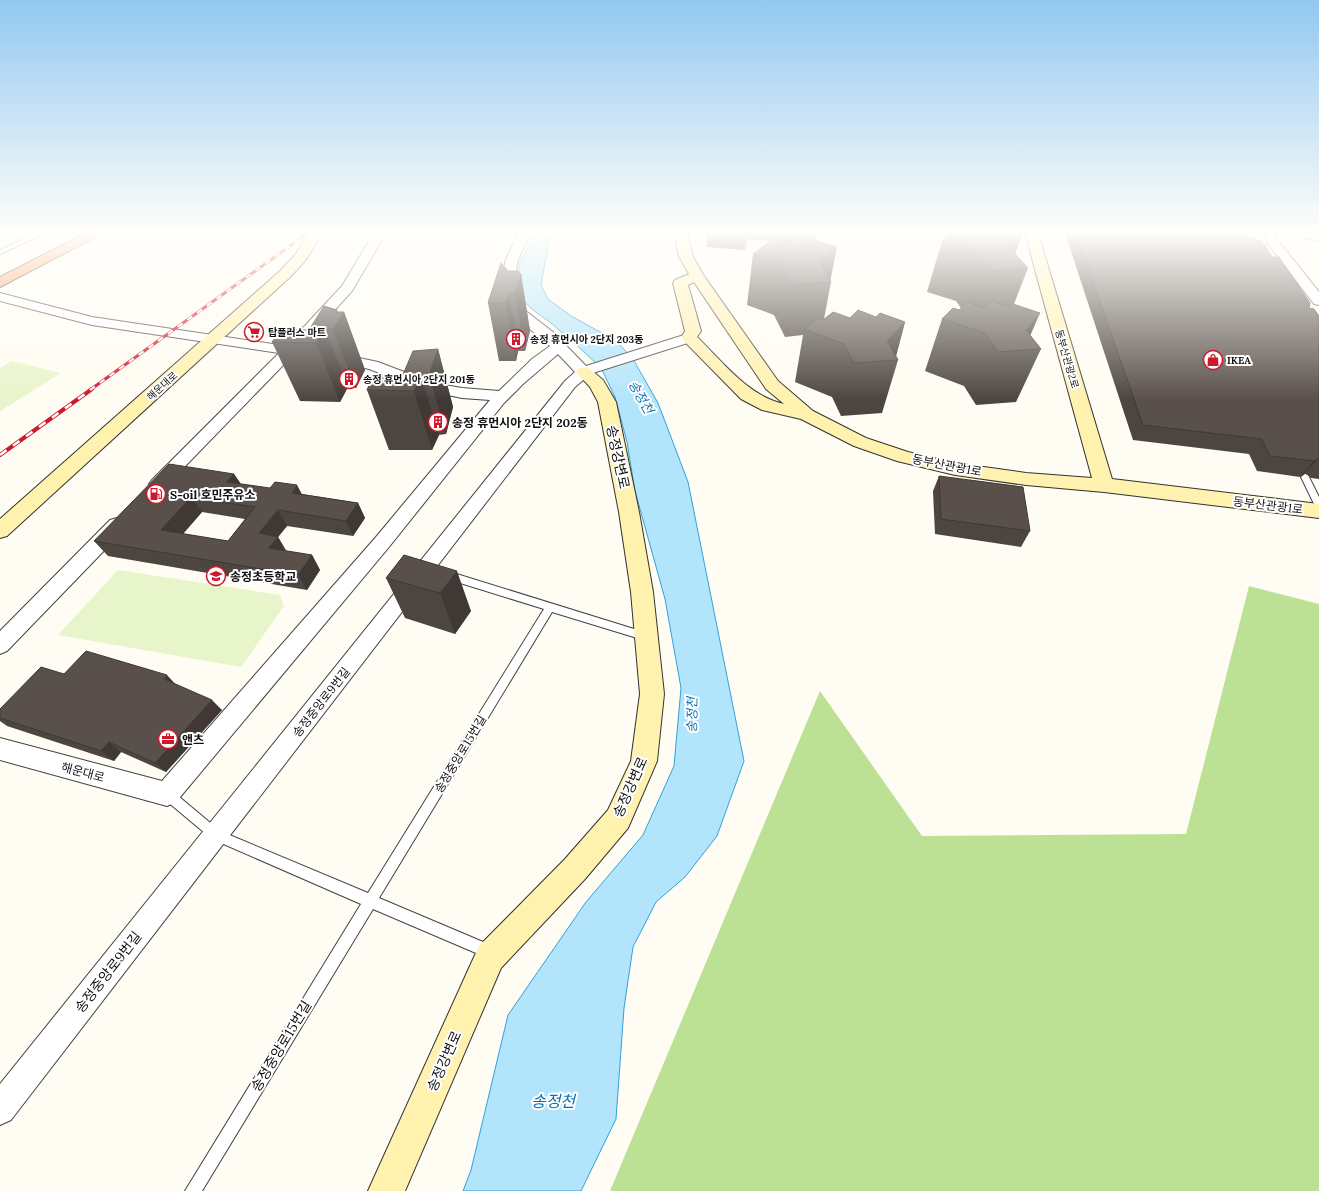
<svg xmlns="http://www.w3.org/2000/svg" width="1319" height="1191" viewBox="0 0 1319 1191" font-family="Lora,'Noto Sans KR',serif">
	<rect width="100%" height="100%" fill="#fffcf3"/>
	<path fill="#bce195" d="M1249,586L1319,604V1191H610L820,691L922,836L1186,834Z"/>
	<path fill="#e8f5ca" d="M12,361L61,373L0,411V368Z
		M118,570L280,595L284,606L241,667L58,635Z"/>
	<path fill="#b2e5fc" stroke="#31a1db" d="M537,233H555L549,241L541,285L548,299L571,316L604,334L620,345L633,359L658,403L688,482L744,761L717,836L685,877L656,902L633,947L624,1008L616,1119L581,1191H463L471,1170L508,1015L586,902L643,835L674,766L681,688L665,599L635,491L627,442L615,397L601,368L583,351L551,323L533,310L519,297L518,281L520,261Z"/>
	<g fill="none" stroke-linecap="round" stroke-linejoin="round">
		<g stroke="#434343" stroke-width="2">
			<path id="lane" d="M36,233H45L0,254V250Z
				M1305,474L1308,475L1319,497V509L1315,506L1301,477Z
				M447,571L647,633L651,634L652,637L651,640L647,641L552,612L379,898L495,947L497,952L495,957L490,959L373,909L202,1191H185L361,904L212,839L163,798L161,794L163,790L167,788L171,790L220,831L368,893L544,609L444,578L442,575Z"/>
		</g>
		<g stroke="#434343" stroke-width="2">
			<path id="street" d="M374,233H386L352,291L300,348L304,349L306,352L304,355H293L164,488L158,490L152,488L149,484L152,480L279,353L92,325L0,301V293L92,317L286,346L342,286Z
				M519,233H531L518,259L512,295L518,305L553,332L586,366L684,335H694L696,338L694,341L596,372L589,375L575,387L11,1120L0,1125V1084L565,381L575,372L558,354L523,384L504,403L389,547L176,802L167,806L0,760V738L162,781L376,537L490,400L462,398L424,390L369,369L331,360L329,357L331,354L336,353L378,362L433,383L462,388L499,391L532,359L550,346L508,311L498,295L506,259Z
				M1264,233H1276V238L1319,292V305L1314,304L1266,241Z
				M117,518L124,520L126,525L124,530L7,651L0,654V631L110,520Z"/>
		</g>
		<g stroke="#323232" stroke-width="2">
			<path id="secondary" d="M310,233H323L305,261L290,277L7,536L0,538V519L280,271L295,255Z
				M674,233H687L693,257L704,276L778,381L813,411L866,438L908,452L955,463L1026,473L1092,478L1025,233H1038L1112,479L1319,504V518L1104,492L1026,485L955,475L897,461L854,446L801,419L762,410L741,399L681,338L685,331L673,283L675,280L689,274L679,257ZM694,282L766,389L784,404C748,396 723,362 697,337L701,331L688,285Z
				M1297,233H1319V241L1298,236Z
				M584,367L590,369L603,380L616,402L639,512L653,592L664,694L657,761L628,828L585,879L501,968L405,1191H368L479,946L565,859L608,810L631,761L640,694L631,592L619,512L598,402L590,387L576,372L578,369Z"/>
		</g>
		<g stroke="#212121" stroke-width="2">
			<path id="highway" d="M86,233H103L0,287V277Z"/>
		</g>
		<path stroke="#323232" stroke-width="1.5" stroke-dasharray="2.5 1.5" stroke-linecap="butt" d="M1237,237L1243,233"/>
		<use href="#lane" fill="#fff" fill-rule="evenodd"/>
		<use href="#street" fill="#fff" fill-rule="evenodd"/>
		<use href="#secondary" fill="#fff1ae" fill-rule="evenodd"/>
		<use href="#highway" fill="#ff9651" fill-rule="evenodd"/>
		<g stroke="#cf182c" stroke-width="3">
			<path id="rail-far1" d="M90,390L308,233"/>
		</g>
		<g stroke="#cf182c" stroke-width="4">
			<path id="rail" d="M0,455L92,389"/>
		</g>
		<use href="#rail-far1" stroke="#fff" stroke-width="2" stroke-dasharray="6" stroke-linecap="butt"/>
		<use href="#rail" stroke="#fff" stroke-width="2.5" stroke-dasharray="8" stroke-linecap="butt"/>
	</g>
	<path fill="#4d4540" fill-rule="evenodd" d="M707,233H815V240L837,247L830,280L831,282L824,319L876,317L905,322L896,356L898,360L882,413L841,416L832,397L795,382L803,335L785,337L774,315L747,305L753,254L770,241L747,239L745,250L707,247Z
		M1065,233H1233L1272,257L1309,308L1319,316V479L1311,478L1305,473L1300,477L1257,471L1249,454L1133,440Z
		M1022,235L1015,254L1028,268L1014,304L1030,336L1041,349L1016,402L976,405L964,386L925,371L942,319L959,310L961,308L956,301L927,292L942,241Z
		M508,271L521,274L530,331L525,351H518L516,361H499L488,303Z
		M337,310V312H344L365,370L356,388L348,387L340,402L300,401L272,342L309,330Z
		M438,349L453,407L446,434L439,435L432,450H389L367,390L402,377Z
		M234,474L241,484L302,494L358,503L365,518L353,536L287,526L278,537L286,551L312,555L320,570L307,590L108,556L94,541ZM202,512L245,519L228,541L183,534Z
		M939,476L1030,531L1021,547L935,534L933,491Z
		M404,555L471,611L455,634L405,618L386,578Z
		M64,674L177,685L222,710L166,772L121,752L114,761L7,726L0,721V709Z"/>
	<path fill="#3f3834" d="M747,233H748L747,239L745,250Z
		M1022,235L1009,270V248Z
		M837,247L830,282L819,261Z
		M521,274L530,331L525,351L515,293Z
		M509,293L518,351L516,361L506,303Z
		M337,310L340,318L344,312L365,370L356,388L333,329L336,312Z
		M1040,313L1024,350L1026,330Z
		M905,322L895,360L887,341Z
		M325,329L348,387L340,402L316,343Z
		M438,349L453,407L446,434L429,375Z
		M421,376L439,435L432,450L414,391Z
		M1319,458L1305,473L1300,477L1314,461Z
		M234,474L244,489L227,482Z
		M297,485L305,500L292,493Z
		M191,497L202,512L173,545L161,530Z
		M358,503L365,518L353,536L346,521Z
		M278,510L287,526L278,537L287,552L278,563L259,533Z
		M312,555L320,570L307,590L298,575Z
		M457,571L471,611L455,634L440,593Z
		M167,675L177,686L164,679Z
		M212,700L222,710L166,772L155,763Z
		M109,742L121,752L114,761L101,751Z"/>
	<path fill="#5a504b" stroke="#3f3834" fill-rule="evenodd" d="M713,233H747L746,236Z
		M777,233H815V240L799,239L796,238H795L776,237Z
		M951,233H1017L1022,235L1009,248L1028,268L992,271L973,250L942,241Z
		M1076,233H1233L1262,241L1272,257H1279L1310,303L1309,308L1314,309L1319,316V458L1314,461L1270,456L1262,439L1143,425Z
		M796,238L811,243L815,240L837,247L819,261L831,282L793,285L781,264L753,254L774,239L788,243Z
		M501,263L508,271H518L521,274L515,293H509L506,303H488Z
		M991,301L1010,307L1013,304L1040,313L1026,330L1041,349L998,352L985,333L942,319L953,308L959,310L967,302L984,308Z
		M324,306L337,310L336,312H344L333,329H325L316,343L272,342L281,329L309,330Z
		M858,310L876,317L880,313L905,322L887,341L898,360L854,363L844,344L804,329L817,318L823,320L833,312L850,318Z
		M438,349L429,375L421,376L414,391L367,390L373,376L402,377L413,351Z
		M169,464L234,474L227,482L270,488L275,482L297,485L292,493L358,503L346,521L278,510L259,533L278,537L269,548L312,555L298,575L94,541ZM191,497L255,507L228,541L161,530Z
		M939,476L1023,487L1030,531L941,519Z
		M404,555L457,571L440,593L386,578Z
		M86,651L167,675L164,679L212,700L155,763L109,742L101,751L0,718V709L41,667L64,674Z"/>
	<linearGradient id="sky" x2="0" y2="1"><stop stop-color="#92c8f0"/><stop offset="0.58" stop-color="#fffefa"/><stop offset="1" stop-color="#fffefa" stop-opacity="0"/></linearGradient>
	<rect width="1319" height="400" fill="url(#sky)"/>
	<defs>
		<g id="supermarket-ring" transform="scale(1)"><circle r="9.5" fill="#fff" stroke="#cf182c" stroke-width="1.5"/><path d="M-6-5.5h2.5l.6 2H6L4.5 2H-2.5L-4.4-4H-6ZM-1.5 3.2a1.3 1.3 0 1 0 .1 0ZM3 3.2a1.3 1.3 0 1 0 .1 0Z" fill="#cf182c"/></g>
		<g id="building-ring" transform="scale(1)"><circle r="9.5" fill="#fff" stroke="#cf182c" stroke-width="1.5"/><path d="M-4-6H4V6H1V3H-1V6H-4ZM-2.5-4.3h1.7v1.8h-1.7ZM.8-4.3h1.7v1.8H.8ZM-2.5-1h1.7V.8h-1.7ZM.8-1h1.7V.8H.8Z" fill="#cf182c"/></g>
		<g id="shop-ring" transform="scale(1)"><circle r="9.5" fill="#fff" stroke="#cf182c" stroke-width="1.5"/><path d="M-5-2.5h2.3a2.7 3.5 0 0 1 5.4 0H5L5.5 6h-11ZM-1.5-2.5h3a1.5 2.3 0 0 0-3 0Z" fill="#cf182c"/></g>
		<g id="fuel-ring" transform="scale(1)"><circle r="9.5" fill="#fff" stroke="#cf182c" stroke-width="1.5"/><path d="M-5.5-6h7V0h2V4h1.3V-2.5L3-4.5l.8-.8L6-3V5H2.5V1h-1V6h-7ZM-4.2-4.7v3.2H.2V-4.7Z" fill="#cf182c"/></g>
		<g id="school-ring" transform="scale(1)"><circle r="9.5" fill="#fff" stroke="#cf182c" stroke-width="1.5"/><path d="M0-5L7-2L0 1L-7-2ZM-4 1L0 2.5L4 1V4Q0 6-4 4Z" fill="#cf182c"/></g>
		<g id="office-ring" transform="scale(1)"><circle r="9.5" fill="#fff" stroke="#cf182c" stroke-width="1.5"/><path d="M-6-3h4V-5.5h4V-3h4V5H-6ZM-1-4.5V-3h2v-1.5ZM-6 0V1H6V0Z" fill="#cf182c"/></g>
	</defs>
	<g fill-rule="evenodd">
		<use href="#supermarket-ring" x="254" y="332"/>
		<use href="#building-ring" x="516" y="339"/>
		<use href="#shop-ring" x="1213" y="360"/>
		<use href="#building-ring" x="349" y="379"/>
		<use href="#building-ring" x="438" y="422"/>
		<use href="#fuel-ring" x="156" y="494"/>
		<use href="#school-ring" x="216" y="576"/>
		<use href="#office-ring" x="168" y="739"/>
	</g>
	<g text-anchor="middle" dominant-baseline="central" stroke-width="4" stroke-linejoin="round" paint-order="stroke">
		<g font-size="10" font-weight="bold" fill="#101010" stroke="#fff" text-anchor="start">
			<text x="268" y="332">탑플러스 마트</text>
			<text x="530" y="339">송정 휴먼시아 2단지 203동</text>
			<text x="1227" y="360">IKEA</text>
			<text x="363" y="379">송정 휴먼시아 2단지 201동</text>
		</g>
		<g font-size="10" fill="#101010" stroke="#fff">
			<text transform="translate(1067 359) rotate(74)">동부산관광2로</text>
			<text transform="translate(162 386) rotate(-42)">해운대로</text>
		</g>
		<g font-size="12" font-weight="bold" fill="#101010" stroke="#fff" text-anchor="start">
			<text x="452" y="422">송정 휴먼시아 2단지 202동</text>
			<text x="170" y="494">S-oil 호민주유소</text>
			<text x="230" y="576">송정초등학교</text>
			<text x="182" y="739">앤츠</text>
		</g>
		<g font-size="12" fill="#101010" stroke="#fff">
			<text transform="translate(947 465) rotate(11)">동부산관광1로</text>
			<text transform="translate(1268 505) rotate(7)">동부산관광1로</text>
			<text transform="translate(321 702) rotate(-52)">송정중앙로9번길</text>
			<text transform="translate(460 754) rotate(-59)">송정중앙로15번길</text>
			<text transform="translate(83 772) rotate(15)">해운대로</text>
		</g>
		<g font-size="13" font-style="italic" fill="#0b72b0" stroke="#fff">
			<text transform="translate(641 397) rotate(60)">송정천</text>
			<text transform="translate(692 715) rotate(-89)">송정천</text>
		</g>
		<g font-size="14" fill="#101010" stroke="#fff">
			<text transform="translate(618 457) rotate(78)">송정강변로</text>
			<text transform="translate(630 787) rotate(-66)">송정강변로</text>
			<text transform="translate(108 972) rotate(-52)">송정중앙로9번길</text>
			<text transform="translate(281 1046) rotate(-59)">송정중앙로15번길</text>
			<text transform="translate(444 1061) rotate(-66)">송정강변로</text>
		</g>
		<g font-size="16" font-style="italic" fill="#0b72b0" stroke="#fff">
			<text x="553" y="1101">송정천</text>
		</g>
	</g>
</svg>
